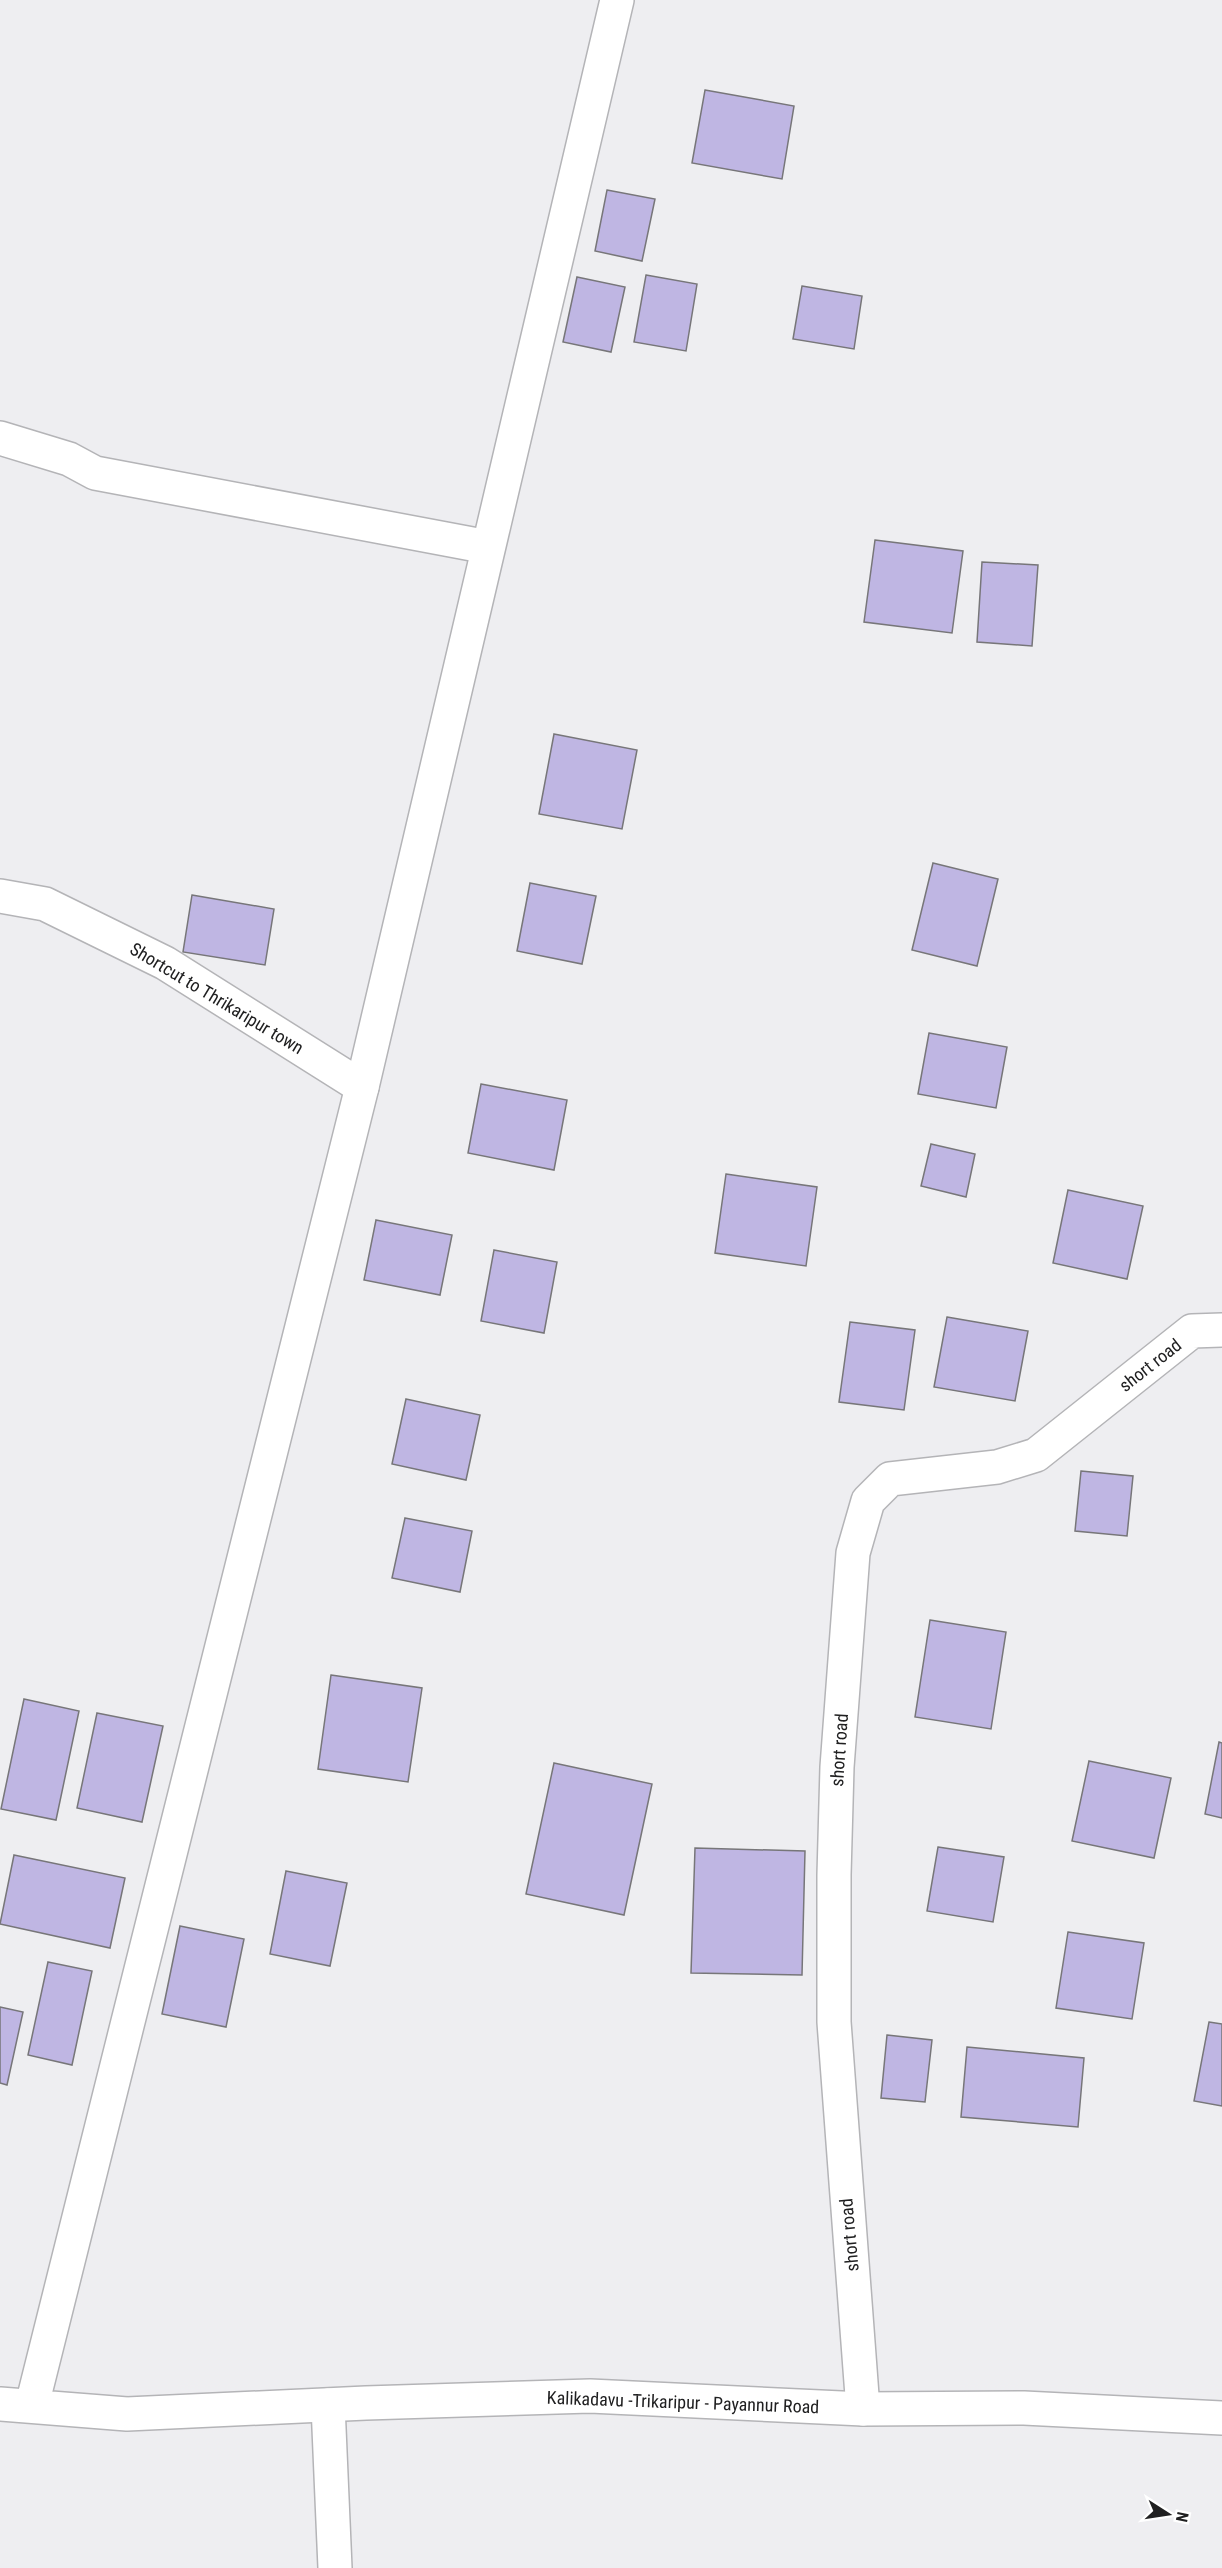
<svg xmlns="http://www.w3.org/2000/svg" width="1222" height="2568" viewBox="0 0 1222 2568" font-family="'Roboto Condensed',sans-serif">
	<rect width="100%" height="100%" fill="#eeeef1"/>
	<path fill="#bfb6e3" stroke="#777679" stroke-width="1.5" d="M705,90L794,106L782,179L692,163Z
		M607,190L655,199L642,261L595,251Z
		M646,275L697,284L686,351L634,342Z
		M577,277L625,287L611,352L563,342Z
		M802,286L862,296L854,349L793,339Z
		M875,540L963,551L952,633L864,622Z
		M982,562L1038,565L1032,646L977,642Z
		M554,734L637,750L622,829L539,814Z
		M933,863L998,879L977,966L912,950Z
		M530,883L596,896L582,964L517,951Z
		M192,895L274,909L265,965L183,952Z
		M929,1033L1007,1047L996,1108L918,1094Z
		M481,1084L567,1100L554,1170L468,1153Z
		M931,1144L975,1154L966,1197L921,1186Z
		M726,1174L817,1187L806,1266L715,1253Z
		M1068,1190L1143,1206L1127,1279L1053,1263Z
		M376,1220L452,1235L440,1295L364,1280Z
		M494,1250L557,1262L544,1333L481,1321Z
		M947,1317L1028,1331L1015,1401L934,1387Z
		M850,1322L915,1330L904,1410L839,1402Z
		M406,1399L480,1415L466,1480L392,1464Z
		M1081,1471L1133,1476L1127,1536L1075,1531Z
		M405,1518L472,1531L460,1592L392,1578Z
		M930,1620L1006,1632L991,1729L915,1717Z
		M331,1675L422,1688L408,1782L318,1769Z
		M24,1699L79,1711L56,1820L1,1809Z
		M97,1713L163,1726L142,1822L77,1808Z
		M1219,1742L1222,1743V1818L1205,1814Z
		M1089,1761L1171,1778L1154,1858L1072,1841Z
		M554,1763L652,1784L624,1915L526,1894Z
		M938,1847L1004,1857L993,1922L927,1911Z
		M695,1848L805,1851L802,1975L691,1973Z
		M14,1855L125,1878L110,1948L0,1924Z
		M286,1871L347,1883L330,1966L270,1954Z
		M180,1926L244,1939L226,2027L162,2014Z
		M1068,1932L1144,1943L1132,2019L1056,2008Z
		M48,1962L92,1971L72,2065L28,2055Z
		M0,2007L23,2012L7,2085L0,2083Z
		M1209,2022L1222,2024V2106L1194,2101Z
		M887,2035L932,2040L925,2102L881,2098Z
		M967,2047L1084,2058L1078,2127L961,2117Z"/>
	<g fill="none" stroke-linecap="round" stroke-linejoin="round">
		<g stroke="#b4b4b7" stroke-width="36">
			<path id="street" d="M0,438L69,459L95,473L488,547
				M0,896L45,904L165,963L362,1087
				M328,2405L335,2568
				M863,2409L834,2022V1875L837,1767L853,1553L868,1501L890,1479L997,1467L1036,1455L1192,1331L1222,1330"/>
		</g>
		<g stroke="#b4b4b7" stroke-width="36">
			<path id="secondary" d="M0,2404L127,2414L366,2403L590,2396L863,2409L1024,2408L1222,2418
				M32,2405L362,1087L617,0"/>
		</g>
		<use href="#street" stroke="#fff" stroke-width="33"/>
		<use href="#secondary" stroke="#fff" stroke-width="33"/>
	</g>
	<g text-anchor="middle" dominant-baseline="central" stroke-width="4.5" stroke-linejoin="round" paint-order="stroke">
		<g font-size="18" fill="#202021" stroke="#fff">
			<text transform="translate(217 998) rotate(31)">Shortcut to Thrikaripur town</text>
			<text transform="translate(1150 1365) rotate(-38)">short road</text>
			<text transform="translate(839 1750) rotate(-86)">short road</text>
			<text transform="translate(849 2235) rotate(-95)">short road</text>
			<text transform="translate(683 2402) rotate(2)">Kalikadavu -Trikaripur - Payannur Road</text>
		</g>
	</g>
	<g transform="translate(1168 2514) rotate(102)" stroke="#ffffff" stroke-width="4.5" paint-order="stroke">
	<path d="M0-4.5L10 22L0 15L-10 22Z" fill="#202021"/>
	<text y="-9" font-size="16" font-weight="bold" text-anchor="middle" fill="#202021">N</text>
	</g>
</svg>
